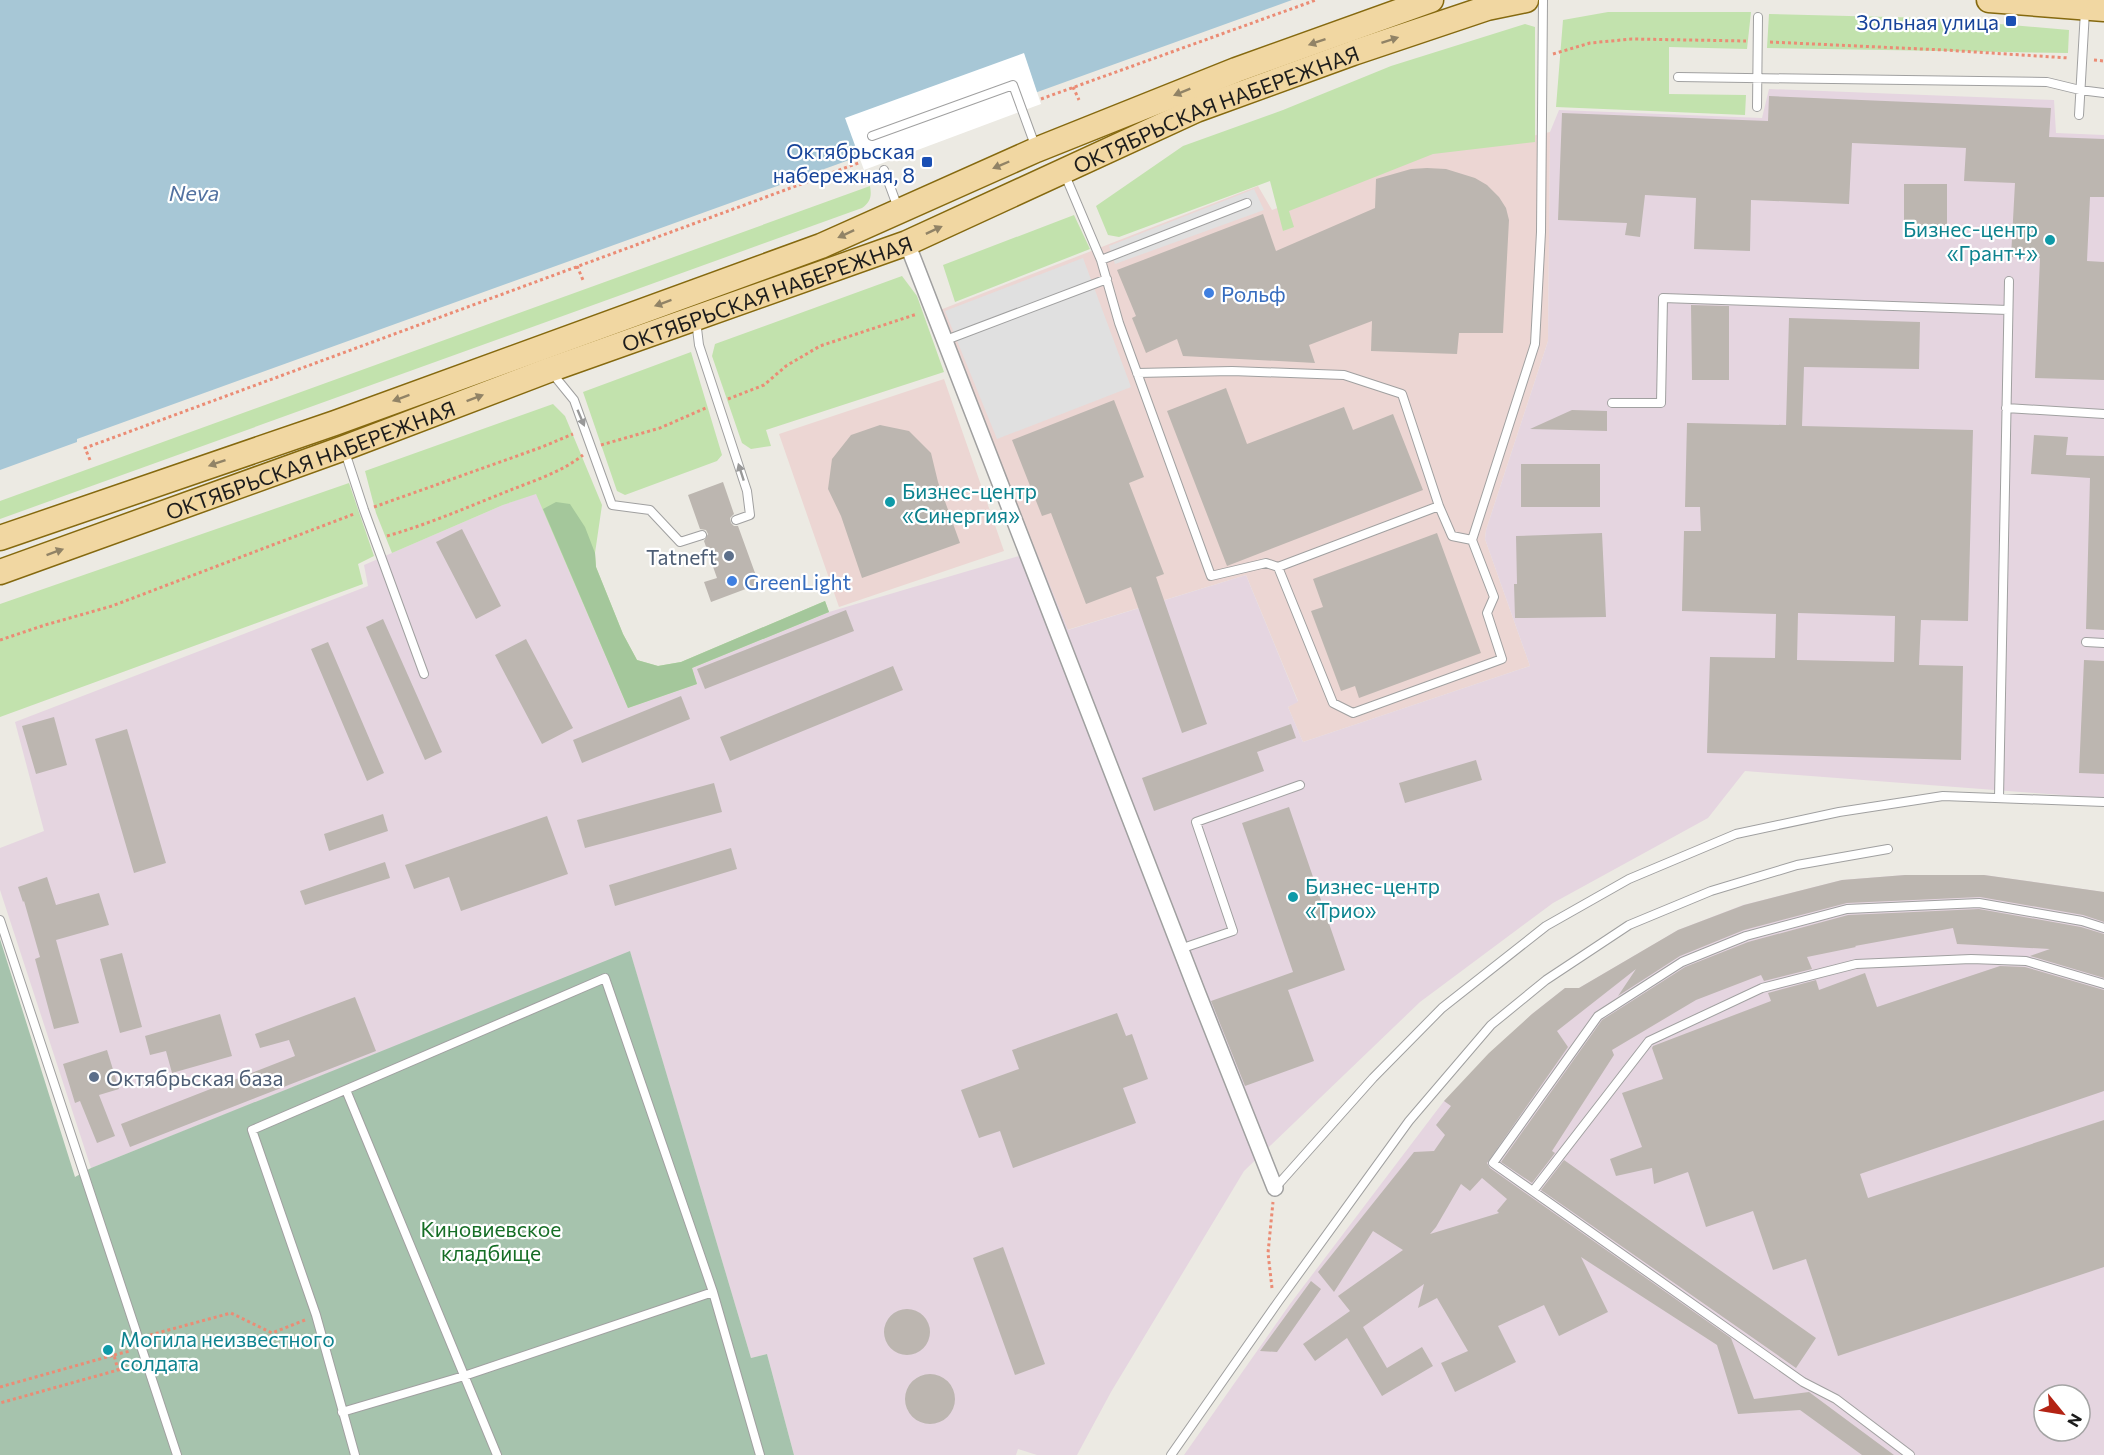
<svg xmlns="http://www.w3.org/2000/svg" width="2104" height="1455" viewBox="0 0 2104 1455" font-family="Commissioner,sans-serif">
	<rect width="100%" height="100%" fill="#eceae3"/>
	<path fill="#ecd6d3" d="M1550,132L1548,341L1486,530L1485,539L1530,666L1303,742L1288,707L1298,701L1246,575L1067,630L940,310L1258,186L1272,210L1439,148H1477Z
		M944,379L1004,551L839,607L779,434Z"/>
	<path fill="#e5d5e0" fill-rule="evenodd" d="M1769,89L2054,100L2056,133L2104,135V802L2074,796L1745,771L1708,818L1553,903L1420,1002L1244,1171L1111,1392L1077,1455H1037L1018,1449L1016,1455H794L767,1354L751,1358L630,952L91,1168L0,890V848L44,831L15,722L368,586L364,565L503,505L536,493L628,708L697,684L692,668L829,612L1036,551L1068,630L1246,575L1298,702L1288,707L1303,742L1530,666L1485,539L1486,530L1548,341L1550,132L1559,110L1762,118Z
		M1905,875H1984L2104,892V1455H1184L1290,1304L1444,1101L1532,1014L1565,988H1579L1678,930L1743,905L1842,880ZM2044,1395H2080V1431H2044Z"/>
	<path fill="#c2e2ad" d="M1608,12H1751L1747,49L1669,47V94L1746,95L1745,115L1556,107L1563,20Z
		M1769,14L1930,18L2069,30L2068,53L1767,48Z
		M1525,24L1535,27V142L1433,154L1289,211L1294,227L1283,231L1270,181L1119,237L1108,235L1096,206L1183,146L1283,110L1391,66Z
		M870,186C872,197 870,202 862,208L0,519V501Z
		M1074,215L1090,249L955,302L943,265Z
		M902,276L917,296L944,372L766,430L771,446L751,449L742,443L712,356L715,344Z
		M691,352L722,455L717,461L625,495L617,491L583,392Z
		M553,404L565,416L602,505L595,553L596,567L623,634L637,660L658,666L681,662L825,601L829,612L692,668L697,684L628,708L536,494L503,505L392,553L376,513L365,471Z
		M349,483L374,556L358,564L363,584L0,717V604Z"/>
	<path fill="#a4c79b" d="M556,502L570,504L585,527L595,553L596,567L623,634L637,660L658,666L681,662L825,601L829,612L692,668L697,684L628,708L543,509Z"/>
	<path fill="#a6c3ad" d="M0,939L75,1177L91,1168L630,951L751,1358L767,1354L794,1455H0Z"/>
	<path fill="#e0e0e0" d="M1254,189L1264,210L1115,264L1109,246Z
		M1083,258L1131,387L997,439L945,311Z"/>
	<path fill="#a7c7d6" d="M0,0H1292L77,439V442L0,470Z"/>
	<path fill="#fff" d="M1024,53L1041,104L864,170L845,118Z"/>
	<path fill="#bcb6b0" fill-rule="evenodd" d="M1769,96L2051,108L2049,137L2104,139V197H2090L2087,261L2104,262V380L2035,378L2040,258L2011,257L2015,183L1964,181L1966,148L1852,143L1849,204L1751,200L1750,251L1694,249L1696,198L1645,195L1640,237L1625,235L1627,223L1558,220L1562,113L1768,121Z
		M1427,168L1446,169L1475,178L1487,185L1499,197L1506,208L1509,220L1503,333H1459L1457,354L1371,351L1372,321L1309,345L1315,363L1183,356L1177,339L1146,353L1132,318L1136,316L1117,270L1263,214L1276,251L1375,208L1376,179L1411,169Z
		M1904,184H1947V225H1904Z
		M1691,305L1729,306V380H1692Z
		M1789,318L1920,322L1919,369L1804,367L1802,426L1973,430L1968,621L1921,620L1919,665L1963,666L1961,760L1707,753L1710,657L1775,658L1776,614L1682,611L1684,531H1701L1700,507H1685L1687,423L1786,425ZM1798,613L1895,616L1894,662L1797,660Z
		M1226,388L1247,444L1344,407L1353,430L1393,414L1423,490L1227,566L1167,411Z
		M1114,400L1144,477L1129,483L1164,574L1156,577L1207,724L1182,733L1131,587L1086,604L1051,513L1042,516L1012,440Z
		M1572,410L1607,411V431L1530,429Z
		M880,425L909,431L931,453L938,482L960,543L862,578L841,516L828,489L832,459L851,435Z
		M2034,435L2068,437L2066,455L2104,456V630L2086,629L2090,478L2031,474Z
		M1521,464H1600V507H1521Z
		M723,482L734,514L730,518L731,523L734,526H738L759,584L711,602L704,582L717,578L704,541L708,534L706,530L700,529L688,495Z
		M462,529L501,606L476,619L436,542Z
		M1437,533L1481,653L1359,698L1355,686L1341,691L1311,611L1323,607L1313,579Z
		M1602,533L1606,617L1515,618L1514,584H1517L1516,536Z
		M846,610L854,631L705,689L697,669Z
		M383,619L442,752L425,760L366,627Z
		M526,639L573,728L542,744L495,655Z
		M328,642L384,773L367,781L311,649Z
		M2084,660L2104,661V774L2079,773Z
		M893,666L903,690L730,761L720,737Z
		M681,696L690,719L582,763L573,740Z
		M54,717L67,765L36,774L22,726Z
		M1291,724L1296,738L1257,752L1264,771L1154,811L1142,778Z
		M127,729L166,863L134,873L95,739Z
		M1476,760L1482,780L1405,803L1399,783Z
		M714,783L722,812L585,848L577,820Z
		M1289,807L1345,970L1288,990L1314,1061L1245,1086L1211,1001L1293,972L1242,823Z
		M383,814L388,831L329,851L324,834Z
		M547,816L568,874L461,911L449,877L414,889L405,865Z
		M731,848L737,869L615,906L609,885Z
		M385,862L390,878L305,905L300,891Z
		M1905,875H1984L2104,892V922L2083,915L1980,897L1847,903L1744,930L1680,956L1618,996L1636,969L1557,1031L1568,1047L1487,1163L1490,1168L1731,1338L1754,1399L1809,1392L1894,1455H1862L1800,1410L1738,1414L1717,1345L1581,1257L1608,1312L1559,1336L1544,1305L1498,1326L1516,1362L1455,1392L1441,1363L1468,1351L1437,1298L1418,1308L1424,1284L1363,1327L1387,1368L1422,1347L1433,1366L1382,1396L1347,1338L1315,1361L1303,1344L1350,1311L1338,1296L1403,1250L1373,1231L1334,1292L1318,1272L1414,1152L1434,1151L1445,1135L1436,1125L1451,1106L1444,1101L1489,1053L1532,1014L1565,988H1579L1678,930L1744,905L1842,880ZM1482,1178L1507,1199L1497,1211L1499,1213L1430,1234L1436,1227L1461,1184L1470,1191Z
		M47,877L56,905L99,893L109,925L56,940L79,1023L54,1029L35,959L40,957L24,901L23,902L18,887Z
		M1979,909L2081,927L2104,934V978L2030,956L2050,949L1957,944L1953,928L1855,946L1856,947L1807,957L1812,969L1764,981L1761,975L1696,1000L1612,1050L1614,1055L1552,1151L1555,1153L1532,1183L1501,1162L1602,1020L1685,967L1748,942L1848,915Z
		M122,953L142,1027L120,1033L100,959Z
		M2000,966L2025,967L2104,990V1091L1860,1174L1868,1198L2104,1120V1267L1838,1356L1806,1259L1773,1270L1753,1211L1706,1227L1688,1172L1654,1184L1652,1168L1616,1176L1610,1159L1642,1147L1622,1093L1663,1079L1652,1048L1653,1046L1771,1001L1768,993L1816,980L1819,990L1865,973L1877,1007Z
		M355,997L376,1051L130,1147L121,1124L295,1056L289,1040L260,1048L255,1034Z
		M1117,1013L1126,1036L1132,1034L1148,1079L1123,1088L1136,1123L1013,1168L1000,1131L979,1138L961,1090L1019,1069L1012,1050Z
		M220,1014L232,1056L172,1073L166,1051L150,1055L145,1036Z
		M107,1050L119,1089L99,1095L115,1136L97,1143L80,1101L75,1103L63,1064Z
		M1564,1160L1816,1338L1796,1368L1541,1190Z
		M1003,1247L1045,1364L1015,1375L973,1258Z
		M1311,1281L1321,1289L1277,1352L1260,1351Z
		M884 1332a23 23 0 1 1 46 0a23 23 0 1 1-46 0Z
		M905 1399a25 25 0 1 1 50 0a25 25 0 1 1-50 0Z"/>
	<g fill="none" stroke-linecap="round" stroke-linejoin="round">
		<g stroke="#a0a0a0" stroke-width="10">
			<path id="service" d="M1678,77L2047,82L2080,90L2104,93
				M1757,107L1758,17
				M2079,115L2085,11
				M872,136L1013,85L1036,148
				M884,170L898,208
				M1065,175L1101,260L1119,323L1211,576L1266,563L1278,567
				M1101,260L1247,203
				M696,320L699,345L747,491L750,515L736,520
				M946,340L1107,279
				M552,373L574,400L612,505L650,510L680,542L702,535
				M1137,373L1232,371L1344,375L1402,394L1439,506L1452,536L1472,540
				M1612,403H1661L1663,298L2008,310
				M2006,408L2104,414
				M345,452L364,510L424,674
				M1439,506L1278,567L1333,703L1353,713L1502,659L1487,613L1494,597L1472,540L1535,344L1541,232L1543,0
				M2086,642L2104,643
				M1999,798L2009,281
				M0,920L177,1455
				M1180,949L1233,931L1196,822L1300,785
				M346,1090L497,1455
				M1275,1188L1373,1078L1442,1008L1546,926L1629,879L1736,834L1839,812L1943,796L2104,802
				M1533,1191L1649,1041L1762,988L1856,964L1971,959L2026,961L2104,984
				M342,1412L464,1376L713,1292
				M355,1455L316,1315L252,1130L605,978L713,1292L760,1455
				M1171,1455L1278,1302L1409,1121L1491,1025L1546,980L1629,925L1711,891L1797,865L1888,849
				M1910,1455L1836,1399L1803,1382L1493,1163L1598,1016L1682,962L1746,936L1847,909L1979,903L2082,921L2104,928"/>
		</g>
		<g stroke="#a0a0a0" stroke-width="18">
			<path id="minor" d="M907,243L1198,994L1275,1188"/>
		</g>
		<g stroke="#85690f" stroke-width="27">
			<g id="primary">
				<path d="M1989,0L2104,9"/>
				<path d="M0,538L335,423L821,246L1036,150L1236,70L1431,0"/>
				<path id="s1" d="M0,572L344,448L549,370L907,243L1196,110L1353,53L1487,8L1526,0"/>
			</g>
		</g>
		<path stroke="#eb8c75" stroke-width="3" stroke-dasharray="3 3" stroke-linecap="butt" d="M1770,42L1944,50L2069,58
			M1553,54L1590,43L1632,39L1746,41
			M2094,60L2104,61
			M1073,87L1079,100
			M1041,99L1316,0
			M577,266L583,280
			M728,399L764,385L786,366L820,346L917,314
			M601,445L660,428L708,407
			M90,460L85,448L861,162
			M374,507L542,447L573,434
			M387,536C429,524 468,507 508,491C533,481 562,472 583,455
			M0,640L45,625L112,606L354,514
			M1272,1288L1268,1253L1273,1202
			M150,1335L231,1313L272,1333L305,1320
			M114,1355L130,1351
			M118,1370L134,1365
			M0,1387L114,1355L118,1370L0,1403"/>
		<use href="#service" stroke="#fff" stroke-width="8"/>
		<use href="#minor" stroke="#fff" stroke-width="15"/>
		<use href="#primary" stroke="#f1d7a2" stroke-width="24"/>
	</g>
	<defs><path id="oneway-solid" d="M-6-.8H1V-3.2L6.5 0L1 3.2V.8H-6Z" transform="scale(1.5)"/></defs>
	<g fill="#918366">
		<use href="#oneway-solid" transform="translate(1390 40) rotate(-18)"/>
		<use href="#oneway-solid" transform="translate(1317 42) rotate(161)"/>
		<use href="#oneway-solid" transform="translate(1182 92) rotate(158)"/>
		<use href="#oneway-solid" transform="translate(1001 165) rotate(157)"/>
		<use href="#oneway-solid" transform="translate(934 230) rotate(-25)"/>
		<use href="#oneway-solid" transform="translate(846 234) rotate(155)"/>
		<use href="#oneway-solid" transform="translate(663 303) rotate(160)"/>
		<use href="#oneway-solid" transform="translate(401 398) rotate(160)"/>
		<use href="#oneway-solid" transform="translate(475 398) rotate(-21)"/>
		<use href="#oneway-solid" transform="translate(217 463) rotate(161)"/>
		<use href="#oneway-solid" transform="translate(55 552) rotate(-20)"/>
	</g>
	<g fill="#999">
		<use href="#oneway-solid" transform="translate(581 418) rotate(67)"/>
		<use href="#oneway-solid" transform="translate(741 472) rotate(-108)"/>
	</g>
	<g fill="#1a4fb4" stroke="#fff" stroke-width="2">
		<rect x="2005" y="15" width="12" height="12" rx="3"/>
		<rect x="921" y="156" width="12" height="12" rx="3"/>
	</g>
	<g fill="#0f9aa8" stroke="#fff" stroke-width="2">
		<circle cx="2050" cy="240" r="6"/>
		<circle cx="890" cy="502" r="6"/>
		<circle cx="1293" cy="897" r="6"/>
		<circle cx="108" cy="1350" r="6"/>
	</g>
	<g fill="#3f7fe0" stroke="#fff" stroke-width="2">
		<circle cx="1209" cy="293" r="6"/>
		<circle cx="732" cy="581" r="6"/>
	</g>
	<g fill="#5c6f8a" stroke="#fff" stroke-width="2">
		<circle cx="729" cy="556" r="6"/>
		<circle cx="94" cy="1077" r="6"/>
	</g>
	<g text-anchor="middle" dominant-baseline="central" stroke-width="4.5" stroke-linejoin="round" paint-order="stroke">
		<g font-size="21" fill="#164399" stroke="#fff" text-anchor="end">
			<text x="1999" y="21">Зольная улица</text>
			<text x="915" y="150">Октябрьская<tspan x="915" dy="24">набережная, 8</tspan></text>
		</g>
		<g font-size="21" fill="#1c1c1c" stroke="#fff">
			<text stroke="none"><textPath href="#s1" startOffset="1302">ОКТЯБРЬСКАЯ НАБЕРЕЖНАЯ</textPath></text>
			<text stroke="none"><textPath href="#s1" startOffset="816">ОКТЯБРЬСКАЯ НАБЕРЕЖНАЯ</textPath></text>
			<text stroke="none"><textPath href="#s1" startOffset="330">ОКТЯБРЬСКАЯ НАБЕРЕЖНАЯ</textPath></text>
		</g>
		<g font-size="21" fill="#0d838f" stroke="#fff" text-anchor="start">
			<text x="2038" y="228" text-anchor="end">Бизнес-центр<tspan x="2038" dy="24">«Грант+»</tspan></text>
			<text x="902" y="490">Бизнес-центр<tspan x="902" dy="24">«Синергия»</tspan></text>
			<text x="1305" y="885">Бизнес-центр<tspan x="1305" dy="24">«Трио»</tspan></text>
			<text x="120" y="1338">Могила неизвестного<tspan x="120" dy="24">солдата</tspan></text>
		</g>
		<g font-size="21" fill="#366cbe" stroke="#fff" text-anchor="start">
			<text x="1221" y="293">Рольф</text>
			<text x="744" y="581">GreenLight</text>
		</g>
		<g font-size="21" fill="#4e5e75" stroke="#fff" text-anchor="end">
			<text x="717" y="556">Tatneft</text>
			<text x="106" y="1077" text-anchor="start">Октябрьская база</text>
		</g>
		<g font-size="21" fill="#166e26" stroke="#fff">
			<text x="491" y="1228">Киновиевское<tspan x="491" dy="24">кладбище</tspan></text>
		</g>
		<g font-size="22" font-style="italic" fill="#5372a1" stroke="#fff">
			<text x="194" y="192">Neva</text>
		</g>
	</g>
	<g transform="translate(2062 1413) rotate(120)"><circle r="28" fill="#ffffff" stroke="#a4a4a4" stroke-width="1.5"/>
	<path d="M0-4.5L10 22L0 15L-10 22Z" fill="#b32314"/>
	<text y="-9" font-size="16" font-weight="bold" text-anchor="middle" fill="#1c1c1c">N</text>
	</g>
</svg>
